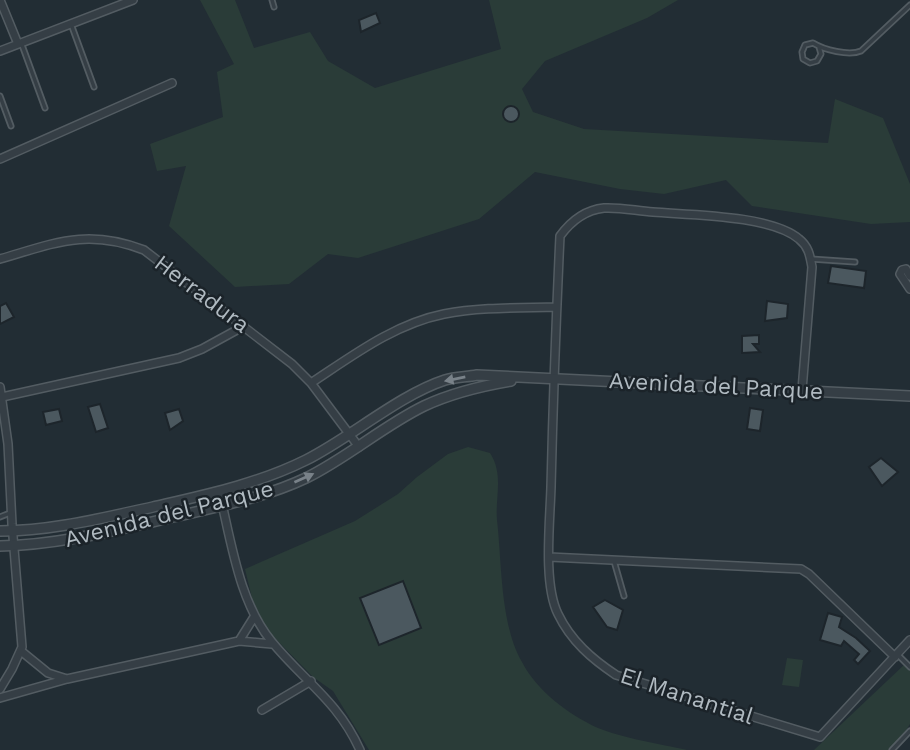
<svg xmlns="http://www.w3.org/2000/svg" width="910" height="750" viewBox="0 0 910 750" font-family="'Work Sans',sans-serif">
	<rect width="100%" height="100%" fill="#222d34"/>
	<path fill="#2a3c38" d="M200,0H235L254,48L310,32L328,61L375,88L501,49L489,0H678L647,18L545,61L522,89L533,112L584,129L828,143L835,99L883,118L910,184V222L871,224L752,206L726,180L664,194L620,189L535,172L479,219L358,258L328,254L289,284L235,287L169,226L186,166L157,171L150,144L223,117L217,72L234,64Z
		M468,447L490,453C504,475 495,496 497,520C502,563 500,624 522,662C537,691 569,715 598,728C622,738 660,744 687,750H369L333,691L313,677L266,629L252,598L245,569L355,521L398,494L417,477L448,454Z
		M787,658L803,660L799,687L782,685Z
		M905,664L910,669V724L893,750H814Z"/>
	<path fill="#4b585f" stroke="#1d252b" stroke-width="2" d="M376,13L380,23L361,32L359,20Z
		M503 114a8 8 0 1 1 16 0a8 8 0 1 1-16 0Z
		M831,266L866,271L864,288L828,283Z
		M767,301L788,304L787,318L765,321Z
		M6,303L14,317L0,324V306Z
		M759,335V344H753L760,352L742,353V336Z
		M100,404L108,428L96,432L88,407Z
		M750,408L763,410L760,431L747,429Z
		M59,409L62,421L46,425L43,412Z
		M179,409L183,421L170,430L165,413Z
		M881,458L898,472L882,486L869,467Z
		M403,581L421,628L379,645L360,598Z
		M605,600L623,610L617,630L607,627L593,607Z
		M828,613L842,617L839,627L856,638L870,651L858,664L854,660L859,654L844,641L841,646L820,640Z"/>
	<g fill="none" stroke-linecap="round" stroke-linejoin="round">
		<g stroke="#535c62" stroke-width="7">
			<path id="service" d="M272,0L274,7
				M71,24L94,87
				M22,45L45,108
				M819,47L821,54L817,61L810,63L803,59L802,52L805,45L813,43C824,50 849,56 861,51L910,5
				M0,96L11,126
				M811,259L855,262
				M0,517L10,513
				M614,561L624,596
				M897,654L910,667
				M892,750L910,731"/>
		</g>
		<g stroke="#535c62" stroke-width="10">
			<path id="minor" d="M0,0L18,44
				M0,51L133,0
				M0,159L172,83
				M0,259C55,243 87,228 144,250L292,364L311,383L359,447
				M910,276L906,269L902,270L900,274L910,289
				M311,383C352,356 394,324 444,314C480,307 519,308 556,307
				M0,387L8,444L12,524L22,647L12,669L0,689
				M802,390L812,267C810,256 809,247 799,239C771,215 690,215 653,212C637,211 620,207 604,208C585,210 571,221 560,236C556,320 553,403 551,487C550,522 543,584 558,614C571,641 592,659 616,675L820,737L910,640
				M2,397L179,358L202,349L244,326
				M219,491C231,540 239,603 272,642C304,681 338,701 360,750
				M549,557L801,569L809,574L895,657
				M254,617L239,641L272,644
				M21,651L48,673L67,679
				M0,698L67,679L239,641
				M262,710L311,681"/>
		</g>
		<g stroke="#535c62" stroke-width="12">
			<path id="tertiary" d="M0,531C52,531 102,518 153,507C205,495 258,484 306,460C350,438 399,395 445,380C455,377 467,377 477,375L910,396
				M0,546C60,545 120,529 178,516C221,506 266,497 306,478C347,458 383,426 424,406C452,393 481,386 511,381"/>
		</g>
		<use href="#service" stroke="#353e45" stroke-width="3.5"/>
		<use href="#minor" stroke="#353e45" stroke-width="7"/>
		<use href="#tertiary" stroke="#353e45" stroke-width="9"/>
	</g>
	<defs><path id="oneway-solid" d="M-6-.8H1V-3.2L6.5 0L1 3.2V.8H-6Z" transform="scale(1.75)"/></defs>
	<g fill="#798289">
		<use href="#oneway-solid" transform="translate(455 379) rotate(169)"/>
		<use href="#oneway-solid" transform="translate(304 478) rotate(-24)"/>
	</g>
	<g text-anchor="middle" dominant-baseline="central" stroke-width="5" stroke-linejoin="round" paint-order="stroke">
		<g font-size="23" fill="#b0bac1" stroke="#1b2329">
			<text transform="translate(202 294) rotate(37)">Herradura</text>
			<text transform="translate(716 386) rotate(3)">Avenida del Parque</text>
			<text transform="translate(169 514) rotate(-14)">Avenida del Parque</text>
			<text transform="translate(687 696) rotate(18)">El Manantial</text>
		</g>
	</g>
</svg>
